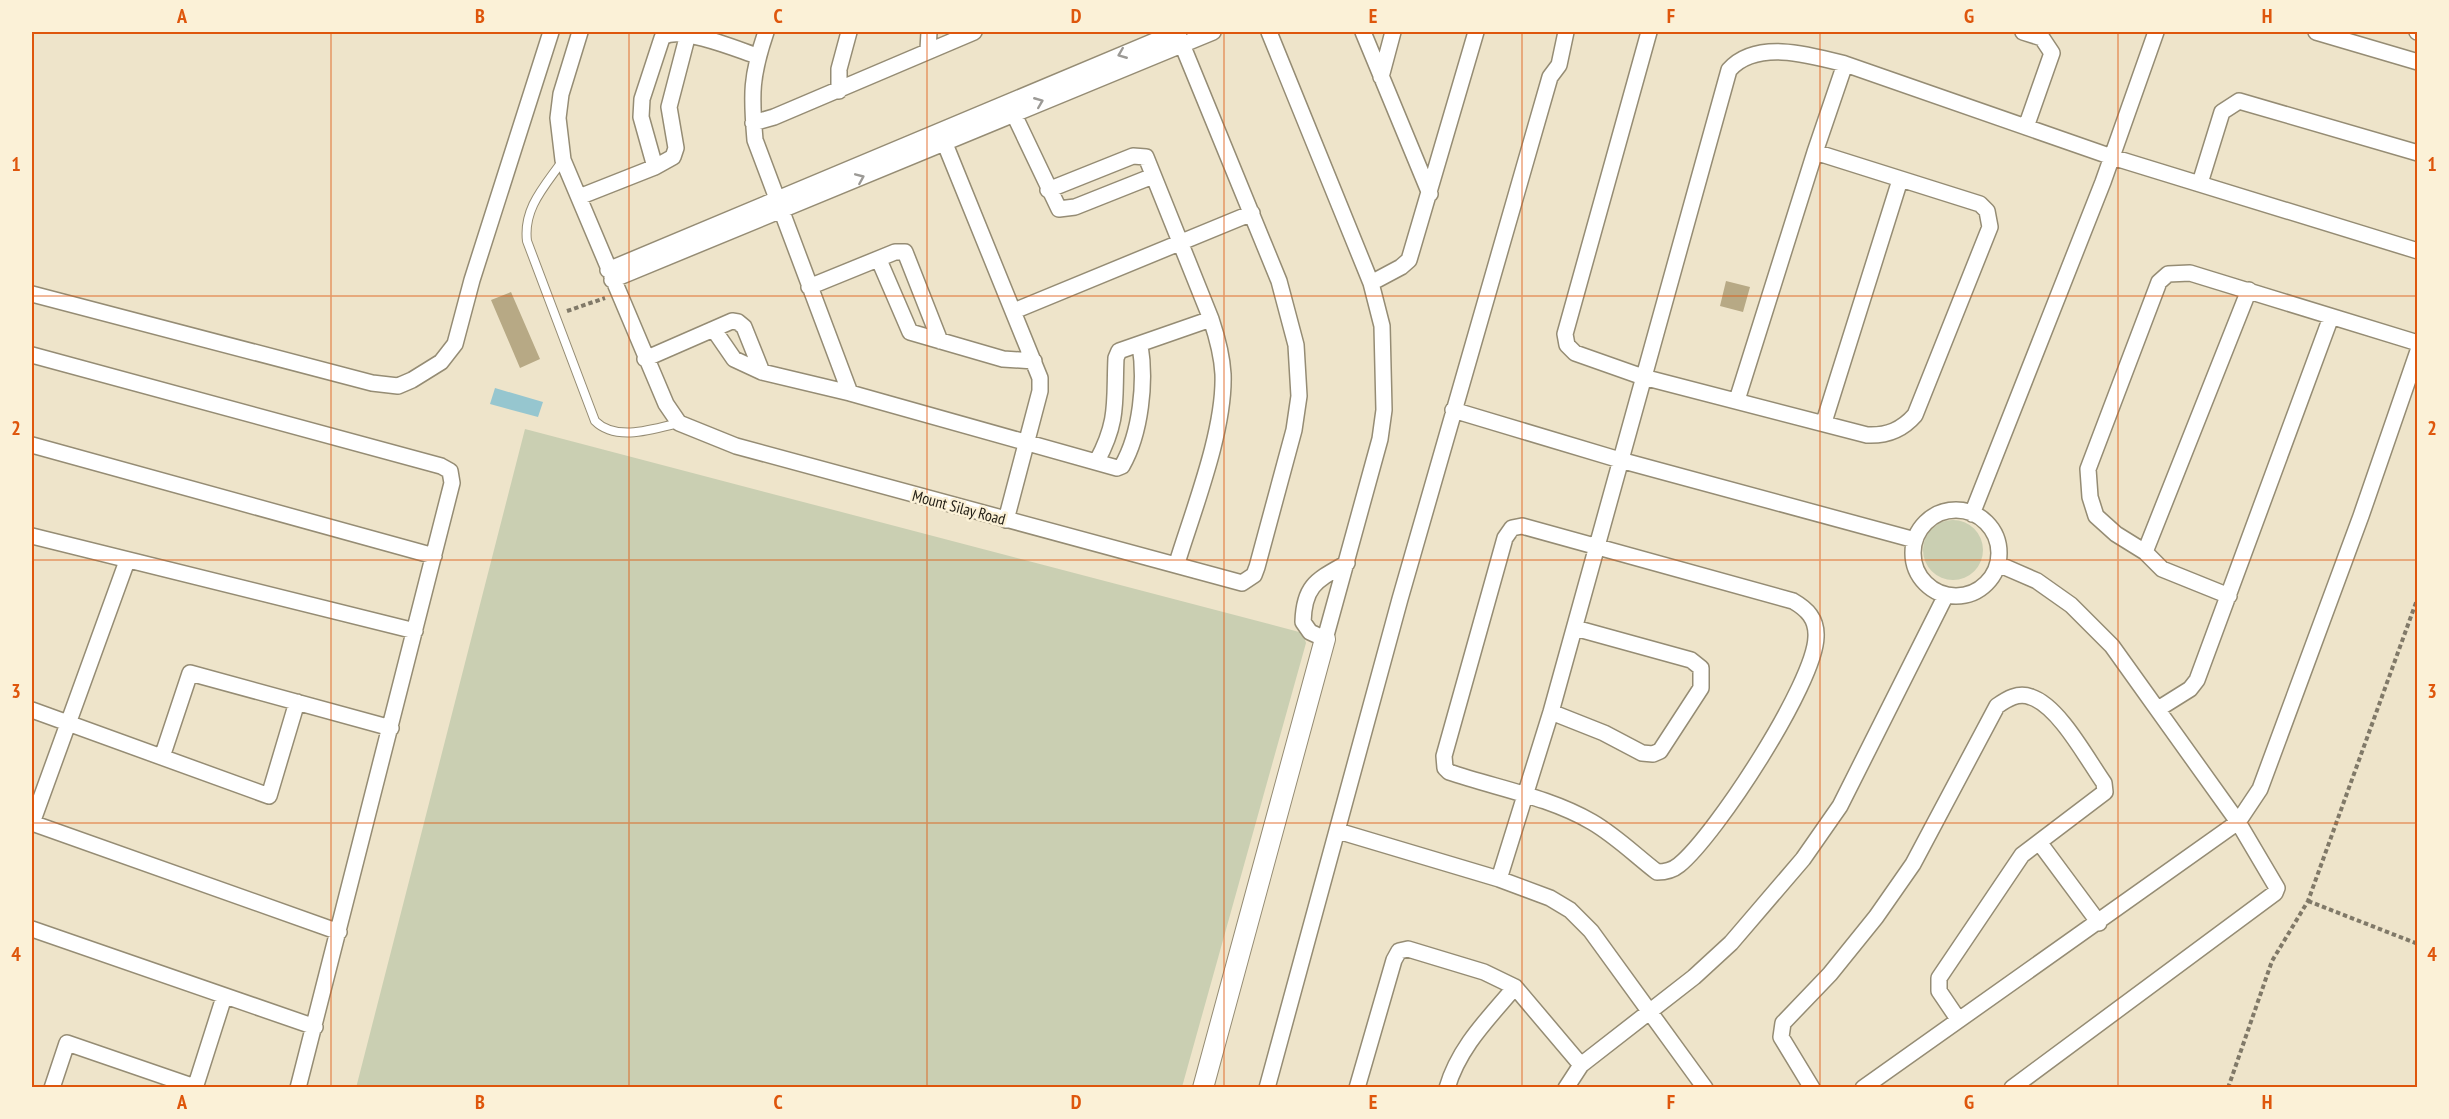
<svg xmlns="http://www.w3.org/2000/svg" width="2449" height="1119" viewBox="0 0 2449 1119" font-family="'PT Sans Narrow',sans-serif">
	<rect width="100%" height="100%" fill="#eee4ca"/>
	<path fill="#cacfb2" d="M525,429L1303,633L1306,643L1182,1087L356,1088Z
		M1923 550a30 30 0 1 1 60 0a30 30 0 1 1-60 0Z"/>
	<path fill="#96c6cf" d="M495,388L543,402L538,417L490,404Z"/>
	<path fill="#b7a985" d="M1726,281L1750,287L1743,312L1720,306Z
		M511,292L540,359L520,368L491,300Z"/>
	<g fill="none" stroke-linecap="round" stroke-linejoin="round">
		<g stroke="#958c74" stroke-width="10">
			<path id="service" d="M563,160C545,186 523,208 527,241L595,421C616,442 654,429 679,423"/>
		</g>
		<g stroke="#958c74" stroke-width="18">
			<path id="minor" d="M580,32L561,94L558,118L563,160L666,404L679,423L736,446L1242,583L1254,575L1257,567L1294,430L1299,396L1296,345L1279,281L1177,32
				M766,32C751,76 751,94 755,140L850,393
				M1269,32L1371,283L1382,326L1384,410L1380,439L1325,639L1310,632L1303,622C1304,585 1317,580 1347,563
				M1363,32L1430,194
				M1649,32L1565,334L1567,345L1575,353L1643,377L1867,435C1887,436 1902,430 1915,415L1990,227L1987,211L1980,204L1815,152
				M2023,32L2042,38L2052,53L2026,127
				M2316,32L2418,62
				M2417,32H2418
				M928,50L929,32
				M1381,77L1393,32
				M839,91V69L849,32
				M1009,104L1059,209L1075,207L1153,176
				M753,123L774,117L974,32
				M941,134L1040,378V391L1006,520
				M655,167L641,117L642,99L662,38C678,24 738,50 757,56
				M2200,183L2222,112L2239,101L2418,153
				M1048,190L1133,156L1146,157L1211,319C1217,337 1222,354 1223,374C1225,430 1194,508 1177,563
				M579,197L655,167L673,157L676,148L669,107L688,34
				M879,260L910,332L1003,359L1034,361
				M608,270L1176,32
				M612,280L1213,32
				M1371,283L1401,267L1409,260L1476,32
				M809,287L895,252H905L940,341
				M32,294L372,383L398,386L412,380L441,362L455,344L472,280L551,32
				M1014,311L1252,213
				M714,330L734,359L762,372L850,393L1117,468L1122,466C1141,433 1146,381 1140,345
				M32,355L441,466L450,471L452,483L298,1088
				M645,359L732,321L738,322L744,327L762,372
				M1737,400L1815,152L1845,64
				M1453,410L1620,460L1915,540
				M1824,422L1900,180
				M32,445L434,556
				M1097,461C1119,420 1114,401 1116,358L1119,351L1211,319
				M1913 553a43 43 0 1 1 86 0a43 43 0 1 1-86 0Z
				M1972,514L2103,182L2156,32
				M1522,526L1793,601C1807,609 1817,619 1816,637C1815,683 1716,835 1679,865C1673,870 1665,872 1657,872C1635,855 1616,836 1592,822C1549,797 1496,788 1449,772L1445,768L1444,756L1505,538L1512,528Z
				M32,536L415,631
				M2145,552L2249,290
				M1998,564L2037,581L2071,605L2112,646L2238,822L2277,888L2275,893L2012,1088
				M2229,596L2162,569L2145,552L2116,534L2096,516L2090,497L2088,469L2159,282L2168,274L2190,273L2418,343
				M2158,709L2190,689L2197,680L2331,317
				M32,710L269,796L297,702
				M1551,712L1604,733L1642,753L1653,754L1660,751L1701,688V668L1691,660L1575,628
				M162,757L190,673L391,728
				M32,823L339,932
				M32,823L127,561
				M1338,831L1499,879L1550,898L1570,910L1591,931L1705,1088
				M2039,842L2099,923
				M1499,879L1551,712L1729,70C1756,39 1811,55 1845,64L2112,157L2418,251
				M32,929L315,1027
				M52,1088L67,1043L195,1087
				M195,1088L224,997
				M1267,1088L1400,599L1550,77L1559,65L1566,32
				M1357,1088L1394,960L1399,951L1408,949L1484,972L1515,987L1581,1065
				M1447,1088C1459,1047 1488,1019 1515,987
				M1566,1088L1581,1065L1694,977L1731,943L1803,859L1840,806L1946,595
				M1812,1088L1781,1037L1783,1023L1830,974L1876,917L1913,864L1997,706C2007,699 2018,692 2031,697C2059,706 2087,759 2104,783L2105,792L2022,855L1939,978V991L1958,1019
				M1863,1088L2238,822L2260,789L2361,516L2418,351"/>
		</g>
		<g stroke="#958c74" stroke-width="22">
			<path id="tertiary" d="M1203,1088L1325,639"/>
		</g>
		<path stroke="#807968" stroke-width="4" stroke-dasharray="4.5 3" stroke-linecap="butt" d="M567,311L605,298
			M2308,901L2418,944
			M2228,1088L2272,961L2308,901L2418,597"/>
		<use href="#service" stroke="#fff" stroke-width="8"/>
		<use href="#minor" stroke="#fff" stroke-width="15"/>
		<use href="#tertiary" stroke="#fff" stroke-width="20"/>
	</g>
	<defs><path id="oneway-chevron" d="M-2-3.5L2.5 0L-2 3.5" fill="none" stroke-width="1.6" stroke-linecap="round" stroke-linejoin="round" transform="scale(1.5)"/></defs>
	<g stroke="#9c9a96">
		<use href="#oneway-chevron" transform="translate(1122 54) rotate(158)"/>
		<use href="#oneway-chevron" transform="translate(1039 102) rotate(-22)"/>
		<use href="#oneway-chevron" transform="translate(860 178) rotate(-23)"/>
	</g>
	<path fill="none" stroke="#de560c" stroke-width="1.5" stroke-opacity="0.55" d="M331,32V1088M629,32V1088M927,32V1088M1224,32V1088M1522,32V1088M1820,32V1088M2118,32V1088M32,296H2418M32,560H2418M32,823H2418"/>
	<g text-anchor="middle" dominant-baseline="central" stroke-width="5" stroke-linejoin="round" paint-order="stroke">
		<g font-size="16" fill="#221e15" stroke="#fbf1d7">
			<text transform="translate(959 507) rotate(15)">Mount Silay Road</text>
		</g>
	</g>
	<rect width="2449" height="1119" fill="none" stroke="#fbf1d7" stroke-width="66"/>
	<rect x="33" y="33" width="2383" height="1053" fill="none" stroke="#de560c" stroke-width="2"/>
	<g font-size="20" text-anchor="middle" font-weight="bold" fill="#de560c">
		<text x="182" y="23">A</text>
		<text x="480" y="23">B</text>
		<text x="778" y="23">C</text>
		<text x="1076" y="23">D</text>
		<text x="1373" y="23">E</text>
		<text x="1671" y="23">F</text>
		<text x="1969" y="23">G</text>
		<text x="2267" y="23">H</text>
		<text x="16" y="171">1</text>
		<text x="2432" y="171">1</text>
		<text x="16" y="435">2</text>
		<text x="2432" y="435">2</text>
		<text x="16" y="698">3</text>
		<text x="2432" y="698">3</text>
		<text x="16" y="961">4</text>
		<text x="2432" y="961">4</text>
		<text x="182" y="1109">A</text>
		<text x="480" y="1109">B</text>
		<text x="778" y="1109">C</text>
		<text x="1076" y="1109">D</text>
		<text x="1373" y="1109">E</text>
		<text x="1671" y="1109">F</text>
		<text x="1969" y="1109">G</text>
		<text x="2267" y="1109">H</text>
	</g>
</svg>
